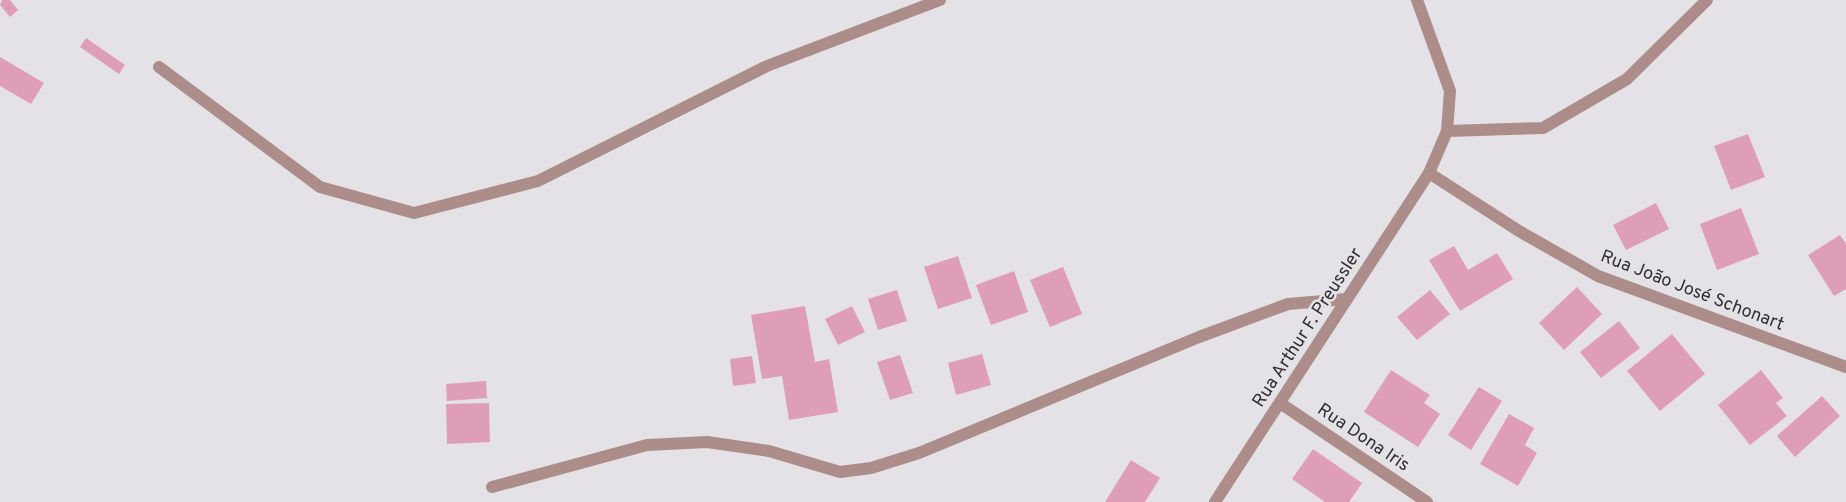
<svg xmlns="http://www.w3.org/2000/svg" width="1846" height="502" viewBox="0 0 1846 502" font-family="Overpass,sans-serif">
	<rect width="100%" height="100%" fill="#e4e2e7"/>
	<path fill="#df9eb7" d="M2,0H10L18,10L10,17L0,5Z
		M86,38L125,65L119,74L80,47Z
		M0,57L44,83L31,104L0,86Z
		M1748,134L1765,177L1731,190L1714,146Z
		M1656,203L1669,229L1626,250L1613,225Z
		M1741,208L1759,254L1717,270L1700,224Z
		M1840,235L1846,244V289L1834,296L1808,255Z
		M1454,246L1468,270L1497,253L1513,279L1460,311L1429,260Z
		M958,256L972,298L938,309L924,267Z
		M1063,267L1082,314L1050,327L1030,280Z
		M1014,271L1028,312L991,325L976,285Z
		M1577,287L1602,314L1564,350L1539,323Z
		M897,290L907,321L878,330L868,299Z
		M1430,290L1450,314L1417,340L1397,317Z
		M805,306L815,362L829,359L838,412L789,420L782,376L762,379L751,315Z
		M852,306L865,332L838,345L825,319Z
		M1619,321L1640,348L1601,378L1580,352Z
		M1672,334L1705,374L1660,411L1627,371Z
		M982,354L991,385L956,395L948,363Z
		M900,355L913,393L890,400L877,362Z
		M752,356L756,383L733,386L730,359Z
		M1391,370L1430,395L1424,403L1440,414L1418,447L1364,412Z
		M1761,370L1783,398L1776,403L1787,416L1750,445L1718,405Z
		M486,381L487,398L447,401L446,384Z
		M1479,387L1502,401L1471,450L1448,435Z
		M1822,396L1840,416L1795,457L1777,436Z
		M489,403L490,442L447,444L446,404Z
		M1509,414L1534,428L1525,445L1537,453L1518,486L1480,464Z
		M1313,449L1362,483L1349,502H1325L1292,479Z
		M1131,460L1160,478L1145,502H1105Z"/>
	<g fill="none" stroke-linecap="round" stroke-linejoin="round">
		<path stroke="#ac8d89" stroke-width="12" d="M159,67L320,187L414,213L538,181L767,66L940,0
			M1447,131L1543,128L1627,79L1707,0"/>
		<path stroke="#ac8d89" stroke-width="12" d="M1417,0L1450,91L1447,131L1429,173L1519,231L1598,276L1846,367
			M1280,403L1427,502
			M492,487L647,445L707,442L769,451L840,472L871,468L919,453L1199,337L1288,304L1347,299"/>
		<path stroke="#ac8d89" stroke-width="12" d="M1215,502L1429,173"/>
	</g>
	<g text-anchor="middle" dominant-baseline="central" stroke-width="5" stroke-linejoin="round" paint-order="stroke">
		<g font-size="18" fill="#313132" stroke="#e4e2e7">
			<text transform="translate(1692 291) rotate(21)">Rua João José Schonart</text>
			<text transform="translate(1308 328) rotate(-57)">Rua Arthur F. Preussler</text>
			<text transform="translate(1363 438) rotate(34)">Rua Dona Iris</text>
		</g>
	</g>
</svg>
